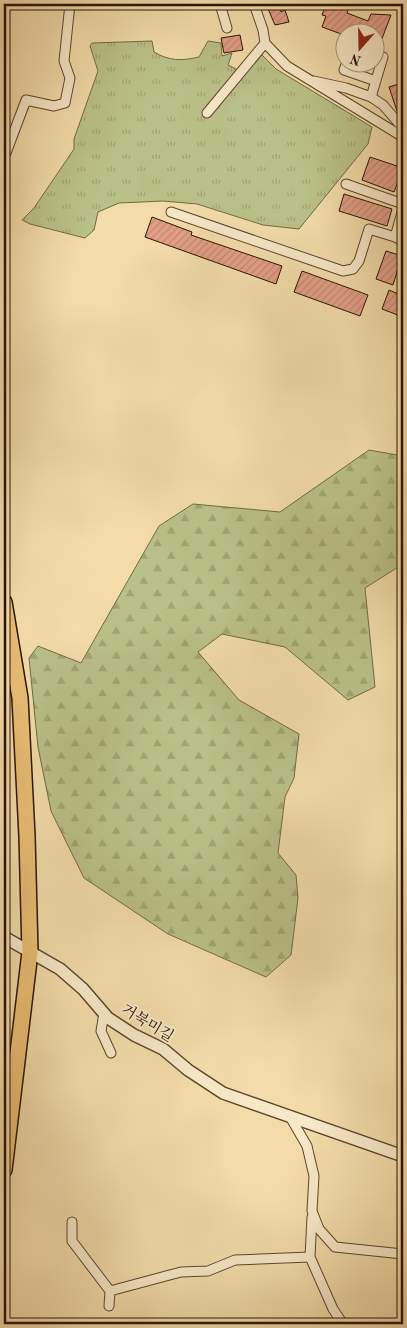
<svg xmlns="http://www.w3.org/2000/svg" width="407" height="1328" viewBox="0 0 407 1328" font-family="'Old Standard TT','Noto Serif KR',serif">
	<defs>
		<pattern id="grass-tufts" width="24" height="20" patternUnits="userSpaceOnUse" patternTransform="scale(1.25)"><rect width="24" height="20" fill="#bac089"/><path d="M3 7l-1-3M5 7V3M7 7l1-3M15 17l-1-3M17 17v-4M19 17l1-3" fill="none" stroke="#a0a475"/></pattern>
		<pattern id="forest-firs" width="22" height="20" patternUnits="userSpaceOnUse" patternTransform="scale(1.25)"><rect width="22" height="20" fill="#bac089"/><path d="M5 1l3.5 6h-7zM16 11l3.5 6h-7z" fill="#a0a475"/></pattern>
		<pattern id="building-hatch" width="6" height="6" patternUnits="userSpaceOnUse" patternTransform="scale(1.25)"><rect width="6" height="6" fill="#e39f88"/><path d="M-1 1l2-2M0 6l6-6M5 7l2-2" fill="none" stroke="#c38874"/></pattern>
	</defs>
	<rect width="100%" height="100%" fill="#f3dcaa"/>
	<filter id="stains"><feTurbulence type="fractalNoise" baseFrequency=".004" numOctaves="4"/><feColorMatrix values="0 0 0 0 .2 0 0 0 0 .09 0 0 0 0 .02 0 0 0 .5 -.17"/></filter>
	<radialGradient id="worn" r=".72"><stop offset=".6" stop-color="#630" stop-opacity="0"/><stop offset="1" stop-color="#630" stop-opacity=".3"/></radialGradient>
	<path fill="url(#grass-tufts)" stroke="#726a46" d="M152,41L154,52C169,61 182,61 199,57L208,41L221,43L222,56L232,53L228,65L242,72L259,52L276,69L372,127L368,144L299,229L263,225L197,204L163,201L119,203L98,212L94,230L85,238L30,224L22,220L34,208L74,149V139L98,71L90,46L92,43Z"/>
	<path fill="url(#forest-firs)" stroke="#726a46" d="M369,450L403,456V564L365,588L375,687L348,700L285,647L222,634L198,652L239,700L299,734L294,778L285,797L278,853L296,875L298,898L291,955L266,977L168,934L84,878L51,811L38,747L29,658L38,646L81,663L159,526L193,504L280,512Z"/>
	<path fill="url(#building-hatch)" stroke="#291302" d="M266,4H280L281,12L285,10L289,22L275,25Z
		M326,4H350L347,13L368,21L371,14L391,15L378,49L374,48V32H344V35L322,27L326,16L322,15Z
		M240,35L243,50L224,53L221,38Z
		M402,83L403,88V119L397,111L389,87Z
		M370,157L403,168L394,192L362,180Z
		M344,194L392,209L387,226L339,211Z
		M152,217L192,232L191,235L282,266L276,284L145,237Z
		M386,251L402,256L393,285L376,279Z
		M302,271L368,295L360,316L294,292Z
		M389,290L403,296V317L382,309Z"/>
	<g fill="none" stroke-linecap="round" stroke-linejoin="round">
		<g stroke="#5c452c" stroke-width="11">
			<path id="minor" d="M220,4L227,28
				M254,4L263,30L265,43L287,66L403,137
				M374,54L383,57L371,97L383,105L403,128
				M347,62L344,70L376,81
				M314,81L346,88L371,97
				M207,113L265,43
				M6,153L26,100L54,106L65,103L70,78L64,61L70,4
				M346,184L403,204
				M403,209L395,237L403,241
				M171,212L343,271L353,269L359,261L369,229L395,237
				M104,1013L101,1031L111,1053
				M289,1115L307,1146L314,1176L312,1211L319,1229L335,1247L403,1254
				M312,1217L310,1257L333,1309L343,1324
				M72,1222V1241L110,1291
				M109,1306L110,1291L181,1272L208,1271L235,1260L310,1257"/>
		</g>
		<g stroke="#5c452c" stroke-width="14">
			<path id="tertiary" d="M4,937L60,969L83,989L108,1018L134,1035L163,1049L188,1070L223,1093L403,1156"/>
		</g>
		<g stroke="#291302" stroke-width="18">
			<path id="trunk" d="M4,602L20,698L27,836L30,952L4,1170"/>
		</g>
		<use href="#minor" stroke="#f7e8c8" stroke-width="9"/>
		<use href="#tertiary" stroke="#f7e8c8" stroke-width="11"/>
		<use href="#trunk" stroke="#eabe75" stroke-width="15"/>
	</g>
	<g text-anchor="middle" dominant-baseline="central" stroke-width="4" stroke-linejoin="round" paint-order="stroke">
		<g font-size="15" fill="#291302" stroke="#f7e8c8">
			<text transform="translate(147 1024) rotate(31)">거북미길</text>
		</g>
	</g>
	<rect width="407" height="1328" fill="none" stroke="#f3dcaa" stroke-width="20"/>
	<rect x="5" y="5" width="397" height="1318" fill="none" stroke="#291302" stroke-width="2.5"/>
	<rect x="10" y="10" width="387" height="1308" fill="none" stroke="#291302"/>
	<g transform="translate(360 48) rotate(200)"><circle r="24" fill="#f7e8c8" stroke="#a59379"/>
	<path d="M0-4L9 19L0 12L-9 19Z" fill="#8f2418"/>
	<text y="-8" font-size="14" font-weight="bold" text-anchor="middle" fill="#291302">N</text>
	</g>
	<rect width="100%" height="100%" filter="url(#stains)"/>
	<rect width="100%" height="100%" fill="url(#worn)"/>
</svg>
